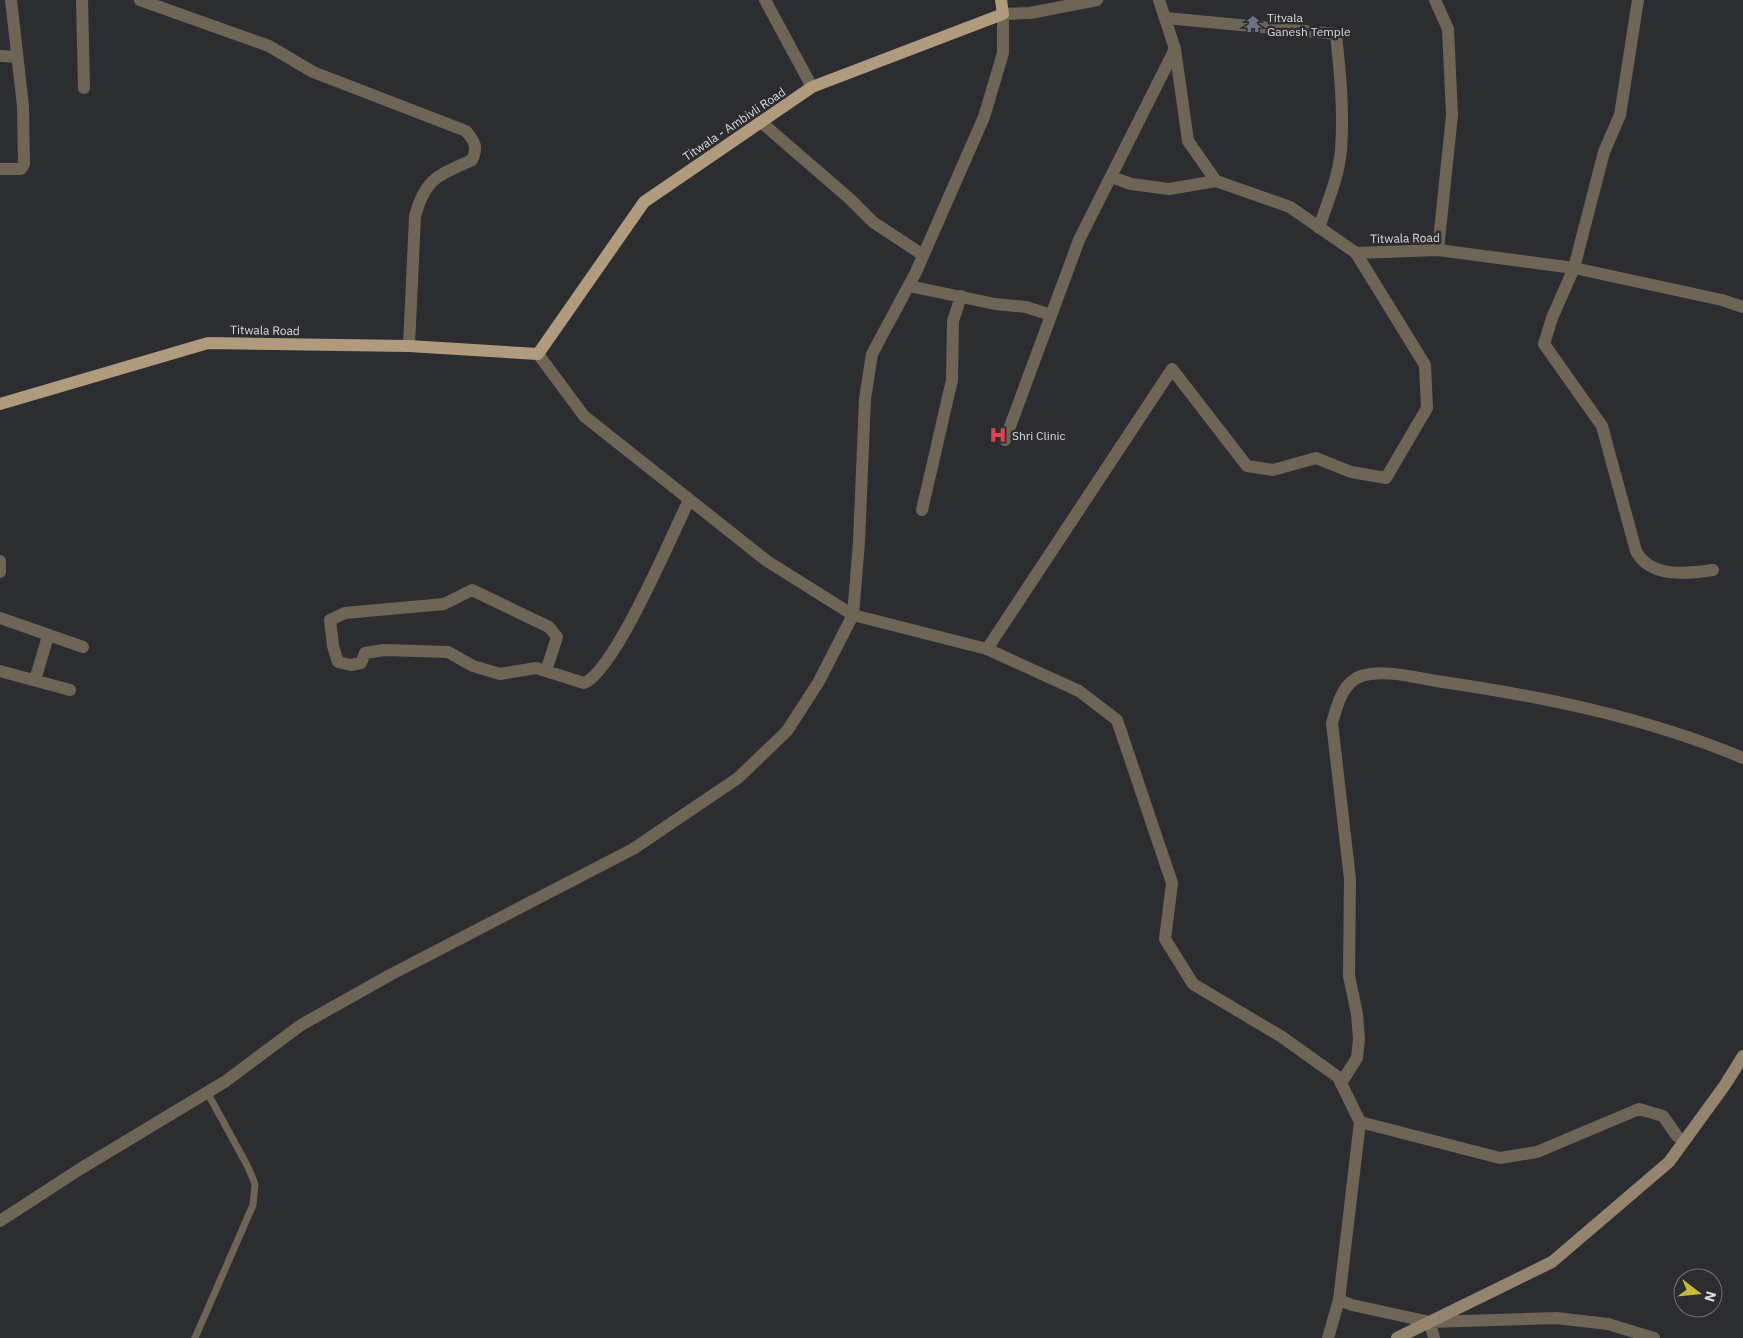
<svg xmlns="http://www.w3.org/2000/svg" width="1743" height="1338" viewBox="0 0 1743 1338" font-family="'IBM Plex Sans',sans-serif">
	<rect width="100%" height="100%" fill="#2c2d30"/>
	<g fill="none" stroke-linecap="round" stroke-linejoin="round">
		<path stroke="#6f6556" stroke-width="7" d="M195,1338L253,1205L255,1184L247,1165L207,1092"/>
		<path stroke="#6f6556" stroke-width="12" d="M82,0L84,88
			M140,0L269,46L313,72L466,131C475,142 478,147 472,160C438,176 426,177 415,216L409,346
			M765,0L812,87
			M1435,0L1448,29L1452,115L1438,250
			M1638,0L1620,115L1604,152L1574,268L1552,318L1544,344L1602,426L1636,551C1650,578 1686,574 1713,570
			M1166,18L1336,34C1340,72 1344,111 1341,150C1339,176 1327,203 1319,228
			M0,56L17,57
			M761,122L850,199L873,222L923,255
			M0,169H21L24,164L23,106L11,0
			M1112,177L1131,184L1169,189L1216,181
			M909,286L995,304L1026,307L1051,315
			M1005,440L1079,240L1175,49
			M922,510L952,380L953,321L961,296
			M0,561V572
			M0,618L83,647
			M987,649L1172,369L1247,466L1273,470L1316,458L1351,472L1386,478L1427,408L1425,365L1356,253
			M0,671L70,690
			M546,671L557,637L549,627L472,590L444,604L345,613L330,620L333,646L338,662L351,665L361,663L365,653L384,650L448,652L473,666L500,674L536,668L584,683C615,671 672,535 689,500
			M35,680L48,636
			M1341,1083L1357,1058L1359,1039L1357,1014L1349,976L1350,879L1332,723C1337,706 1342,683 1361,676C1384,669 1412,677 1436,681C1540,696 1646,717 1743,758
			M1360,1122L1500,1158L1537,1152L1639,1109L1663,1116L1677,1136
			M1339,1300L1352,1305L1430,1322L1556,1318L1608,1324L1654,1338
			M1430,1322L1434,1338"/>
		<path stroke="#6f6556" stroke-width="12" d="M1159,0L1175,49L1188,141L1216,181L1290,207L1356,253L1438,250L1574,268L1722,300L1743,307
			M538,354L584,416L767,561L853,615L987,649L1079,691L1117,720L1172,883L1165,939L1193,984L1282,1037L1338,1077L1360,1122L1339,1300L1328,1338
			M0,1221L80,1169L226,1081L301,1025L390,975L633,849L738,778L787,731L818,683L853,615L859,542L865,399L872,354L916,272L984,117L1003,53V14L1030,13L1097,0"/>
		<path stroke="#95846d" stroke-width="12" d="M1397,1338L1552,1262L1669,1162L1725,1085L1743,1056"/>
		<path stroke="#b19b7e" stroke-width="12" d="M0,404L208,343L409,346L538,354L644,202L812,87L1003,14L1001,0"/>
	</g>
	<defs>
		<g id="temple-bare" transform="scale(1.35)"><path d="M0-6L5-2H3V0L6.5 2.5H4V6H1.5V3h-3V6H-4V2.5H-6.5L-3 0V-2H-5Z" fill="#6b7280" stroke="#2c2d30" stroke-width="2.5" paint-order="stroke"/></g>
		<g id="hospital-bare" transform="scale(1.35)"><path d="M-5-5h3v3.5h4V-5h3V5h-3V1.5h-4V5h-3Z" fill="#e0444e" stroke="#2c2d30" stroke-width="2.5" paint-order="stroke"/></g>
	</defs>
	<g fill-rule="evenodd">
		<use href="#temple-bare" x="1253" y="24"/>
		<use href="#hospital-bare" x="998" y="435"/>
	</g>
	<g text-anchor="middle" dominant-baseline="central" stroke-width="5" stroke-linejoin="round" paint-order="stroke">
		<g font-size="12" fill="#dddddf" stroke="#2c2d30" text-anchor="start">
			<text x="1267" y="17">Titvala<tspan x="1267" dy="14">Ganesh Temple</tspan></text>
			<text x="1012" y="435">Shri Clinic</text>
		</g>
		<g font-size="12" fill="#dddddf" stroke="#2c2d30">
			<text transform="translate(734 124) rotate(-34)">Titwala - Ambivli Road</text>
			<text transform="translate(1405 238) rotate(-1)">Titwala Road</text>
			<text transform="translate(265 330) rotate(1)">Titwala Road</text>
		</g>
	</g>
	<g transform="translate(1698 1293) rotate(106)"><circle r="24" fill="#2c2d30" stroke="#737376"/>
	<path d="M0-4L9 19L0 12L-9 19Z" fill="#caba3a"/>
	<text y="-8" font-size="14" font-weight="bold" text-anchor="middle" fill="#dddddf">N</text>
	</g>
</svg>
